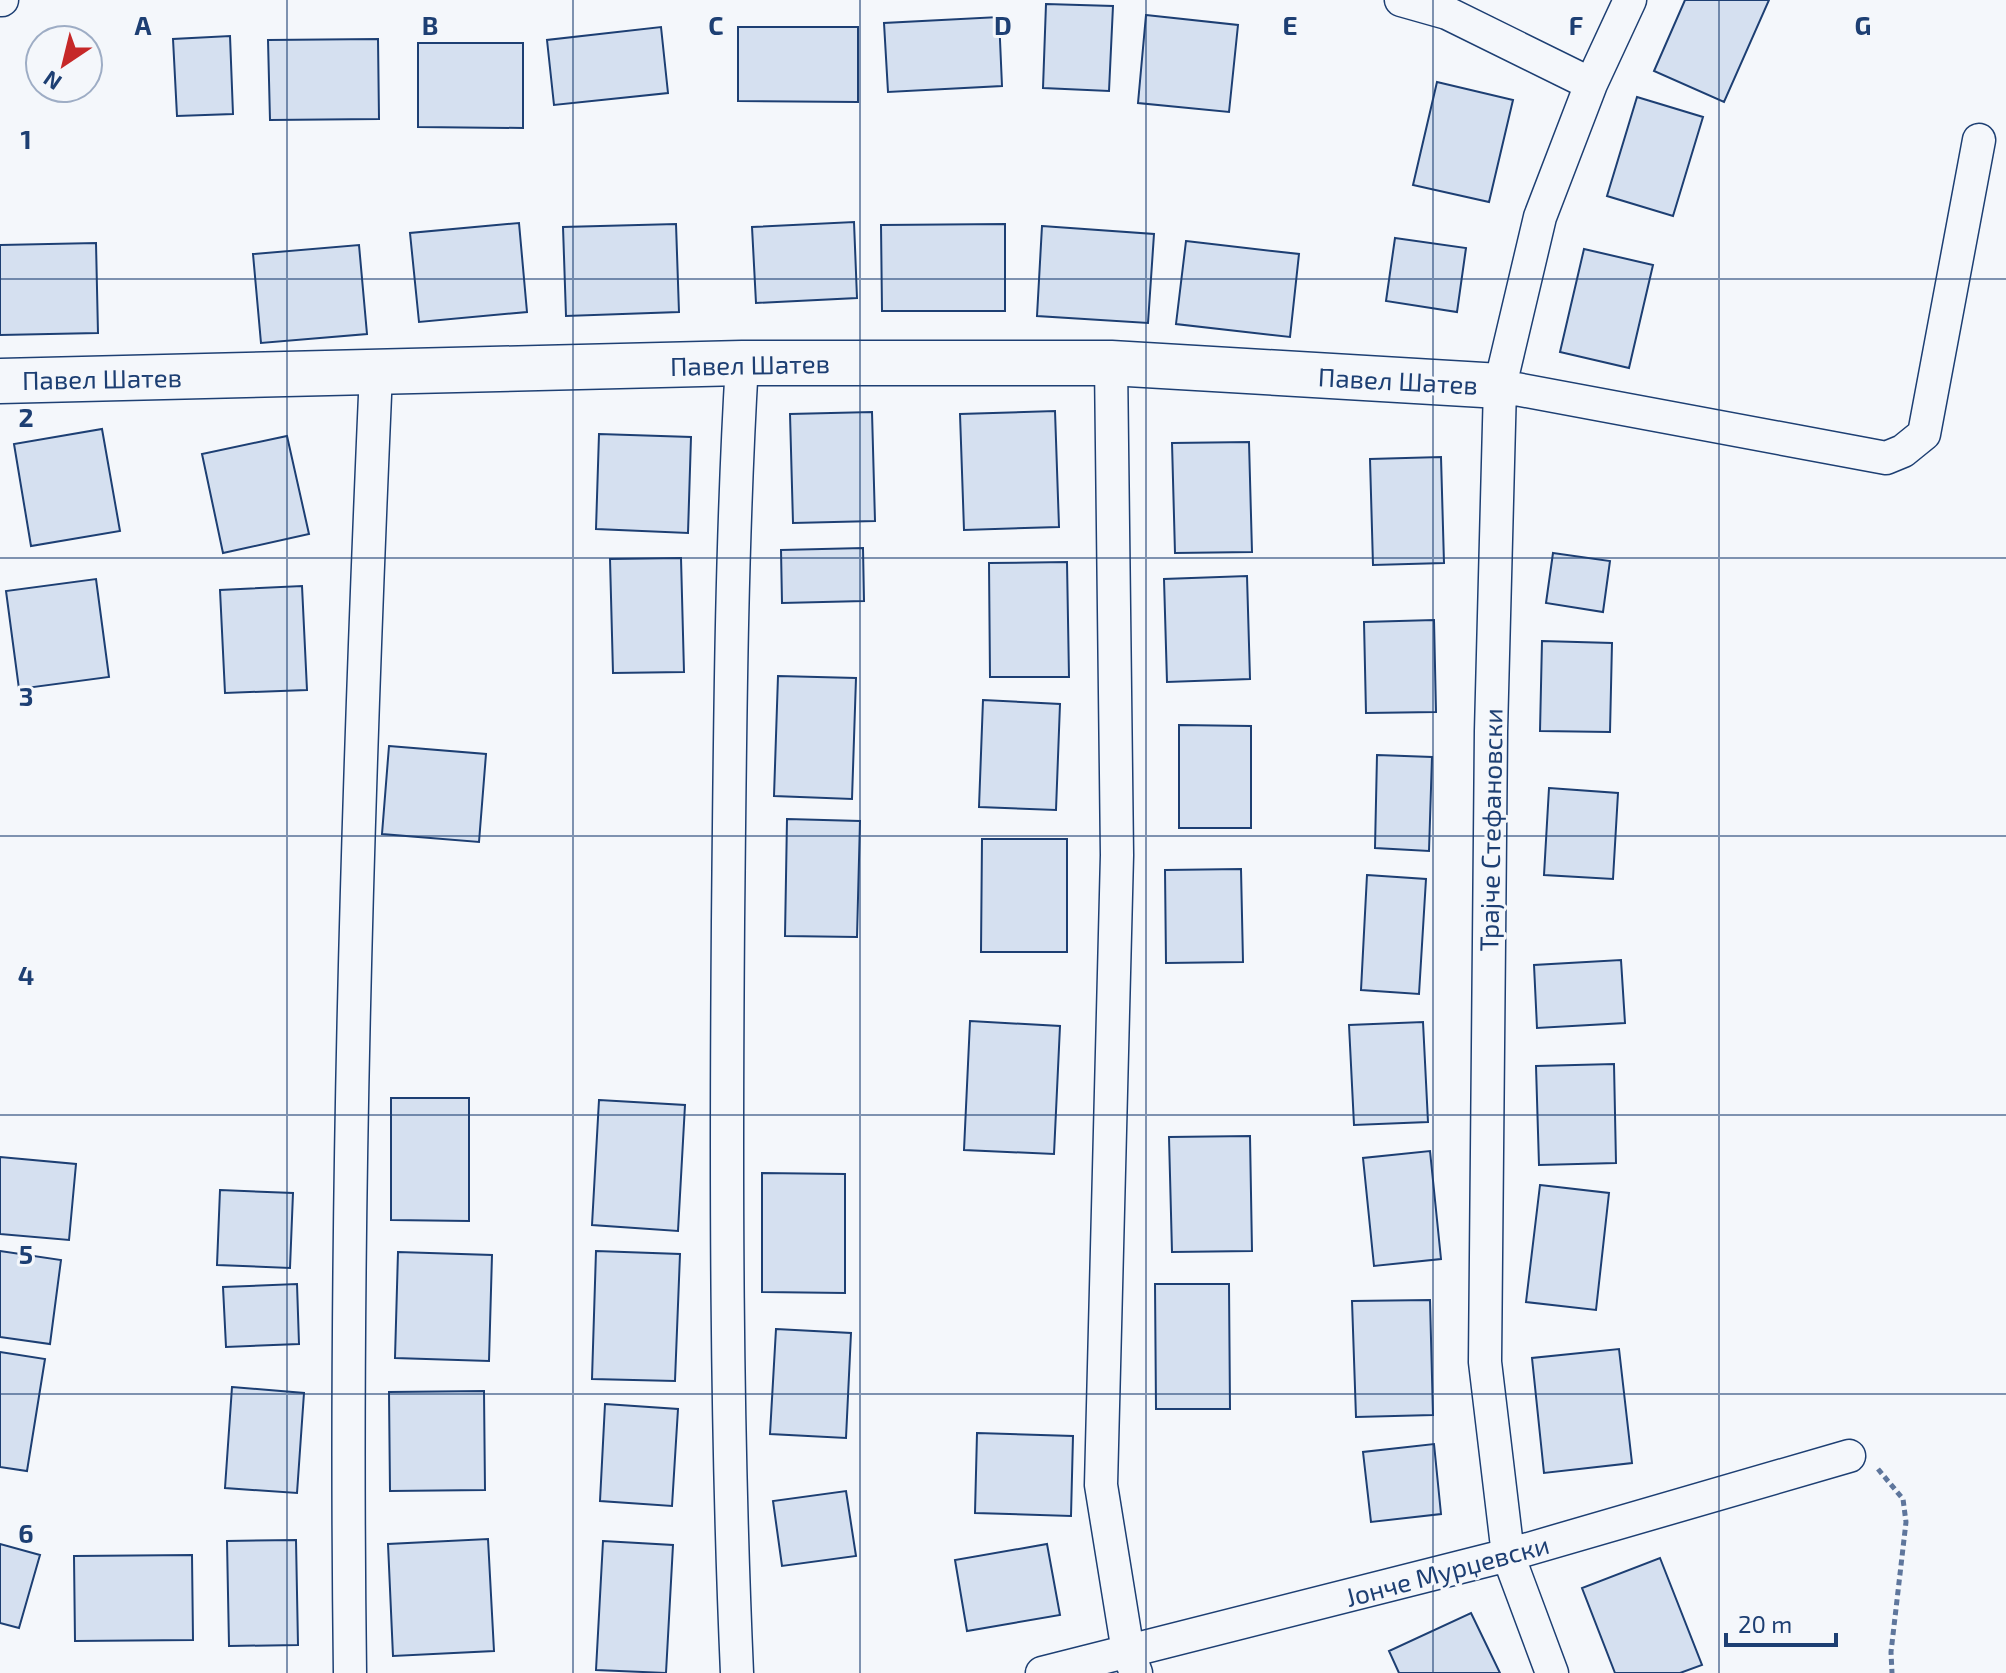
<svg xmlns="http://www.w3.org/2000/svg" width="2006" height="1673" viewBox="0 0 2006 1673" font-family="'Exo 2',sans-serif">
	<rect width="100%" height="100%" fill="#f4f7fb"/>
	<path fill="#d5e0f0" stroke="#1d3f73" stroke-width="2" d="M1685,0H1769L1724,102L1654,71Z
		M1046,4L1113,6L1109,91L1043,88Z
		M1146,15L1238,25L1229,112L1138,103Z
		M999,17L1002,86L888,92L884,23Z
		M661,27L668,93L554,105L547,40Z
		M738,27H858V102L738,101Z
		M230,36L233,114L177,116L173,39Z
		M378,39L379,119L270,120L268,40Z
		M418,43H523V128L418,127Z
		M1437,82L1513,100L1489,202L1413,185Z
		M1637,97L1703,117L1673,216L1607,196Z
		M854,222L857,298L756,303L752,227Z
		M519,223L527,312L419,322L410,233Z
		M676,224L679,312L566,316L563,227Z
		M1005,224V311H882L881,225Z
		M1042,226L1154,234L1148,323L1037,316Z
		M1395,238L1466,248L1457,312L1386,301Z
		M1186,241L1299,254L1290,337L1176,324Z
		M96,243L98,333L0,335V245Z
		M359,245L367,334L261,343L253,254Z
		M1584,249L1653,265L1629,368L1560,352Z
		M1055,411L1059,527L964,530L960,414Z
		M872,412L875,521L793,523L790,414Z
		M102,429L120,531L31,546L14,444Z
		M599,434L691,437L688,533L596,529Z
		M287,436L309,534L223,553L202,454Z
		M1249,442L1252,552L1175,553L1172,443Z
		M1441,457L1444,563L1373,565L1370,459Z
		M863,548L864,601L782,603L781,550Z
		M1553,553L1610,561L1603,612L1546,603Z
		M681,558L684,672L613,673L610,559Z
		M1067,562L1069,677H990L989,563Z
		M1247,576L1250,679L1167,682L1164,579Z
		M96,579L109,677L19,689L6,591Z
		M302,586L307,690L225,693L220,590Z
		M1434,620L1436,712L1366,713L1364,622Z
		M1542,641L1612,643L1610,732L1540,731Z
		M778,676L856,678L852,799L774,796Z
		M983,700L1060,704L1056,810L979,807Z
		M1179,725L1251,726V828H1179Z
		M389,746L486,754L479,842L382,834Z
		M1377,755L1432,757L1429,851L1375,848Z
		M1549,788L1618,793L1613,879L1544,875Z
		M787,819L860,821L857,937L785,936Z
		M982,839H1067V952H981Z
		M1241,869L1243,962L1166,963L1165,870Z
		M1367,875L1426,879L1419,994L1361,990Z
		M1621,960L1625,1023L1537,1028L1534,965Z
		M970,1021L1060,1026L1054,1154L964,1150Z
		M1423,1022L1428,1122L1354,1125L1349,1025Z
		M1614,1064L1616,1163L1539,1165L1536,1066Z
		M391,1098H469V1221L391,1220Z
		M599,1100L685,1105L678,1231L592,1225Z
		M1250,1136L1252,1251L1172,1252L1169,1137Z
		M1430,1151L1441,1259L1374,1266L1363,1158Z
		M0,1157L76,1164L69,1240L0,1234Z
		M762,1173L845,1174V1293L762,1292Z
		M1540,1185L1609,1193L1596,1310L1526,1302Z
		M220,1190L293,1193L290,1268L217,1265Z
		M0,1251L61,1260L50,1344L0,1337Z
		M596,1251L680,1254L675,1381L592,1379Z
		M398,1252L492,1255L489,1361L395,1358Z
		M297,1284L299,1344L226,1347L223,1287Z
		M1155,1284H1229L1230,1409H1156Z
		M1430,1300L1433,1415L1356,1417L1352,1301Z
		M776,1329L851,1333L846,1438L770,1434Z
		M1619,1349L1632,1463L1544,1473L1532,1358Z
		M0,1352L45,1359L27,1471L0,1467Z
		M232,1387L304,1393L297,1493L225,1488Z
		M484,1391L485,1490L390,1491L389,1392Z
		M605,1404L678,1409L672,1506L600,1501Z
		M977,1433L1073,1436L1071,1516L975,1513Z
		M1434,1444L1441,1514L1371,1522L1363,1452Z
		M846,1491L856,1556L782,1566L773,1501Z
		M488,1539L494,1651L393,1656L388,1544Z
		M296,1540L298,1645L229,1646L227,1541Z
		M603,1541L673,1545L666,1673L596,1670Z
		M0,1544L40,1555L19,1628L0,1623Z
		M1047,1544L1060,1615L967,1631L955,1560Z
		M192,1555L193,1640L75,1641L74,1556Z
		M1660,1558L1702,1665L1680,1673H1615L1582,1588Z
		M1471,1613L1500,1673H1399L1389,1651Z"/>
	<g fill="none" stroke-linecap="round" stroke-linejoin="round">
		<g stroke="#1d3f73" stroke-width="35">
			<path id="street" d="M0,0H2
				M1401,0L1447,13L1591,84
				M1111,363L1117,855L1101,1485L1128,1652L1136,1673
				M1500,386L1886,458L1903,451L1924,434L1979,140
				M350,1673C344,1239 357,806 376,372
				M737,1673C726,1423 726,1173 728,922C730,736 731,549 742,363
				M1042,1673L1508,1555L1849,1456
				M1552,1673L1508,1555L1485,1362L1491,731L1500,386L1540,217L1591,84L1630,0"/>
		</g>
		<g stroke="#1d3f73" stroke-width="47">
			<path id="secondary" d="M0,381L742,363H1111L1500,386"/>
		</g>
		<path stroke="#5e769c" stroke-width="5" stroke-dasharray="6 4" stroke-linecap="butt" d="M1878,1469L1903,1499L1906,1522L1891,1652L1892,1673"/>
		<use href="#street" stroke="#f4f7fb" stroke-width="32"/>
		<use href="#secondary" stroke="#f4f7fb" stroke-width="44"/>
	</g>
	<path fill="none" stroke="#1d3f73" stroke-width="2" stroke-opacity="0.55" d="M287,0V1673M573,0V1673M860,0V1673M1146,0V1673M1433,0V1673M1719,0V1673M0,279H2006M0,558H2006M0,836H2006M0,1115H2006M0,1394H2006"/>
	<g text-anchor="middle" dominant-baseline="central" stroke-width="6" stroke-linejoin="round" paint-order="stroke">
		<g font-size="26" fill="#1d3f73" stroke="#f4f7fb">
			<text transform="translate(750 364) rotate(-1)">Павел Шатев</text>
			<text transform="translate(102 378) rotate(-1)">Павел Шатев</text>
			<text transform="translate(1398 380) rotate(3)">Павел Шатев</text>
			<text transform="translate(1490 830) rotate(-89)">Трајче Стефановски</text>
			<text transform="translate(1447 1570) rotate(-15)">Јонче Мурџевски</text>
		</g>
	</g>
	<g font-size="26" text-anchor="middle" font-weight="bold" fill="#1d3f73" stroke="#f4f7fb" stroke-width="6" stroke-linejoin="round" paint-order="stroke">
		<text x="143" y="35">A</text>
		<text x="430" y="35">B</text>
		<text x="716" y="35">C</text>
		<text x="1003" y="35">D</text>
		<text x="1290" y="35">E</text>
		<text x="1576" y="35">F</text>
		<text x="1863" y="35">G</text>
		<text x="26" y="149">1</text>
		<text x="26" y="427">2</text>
		<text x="26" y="706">3</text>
		<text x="26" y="985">4</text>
		<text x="26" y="1264">5</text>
		<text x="26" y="1543">6</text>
	</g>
	<g transform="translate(64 64) rotate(215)"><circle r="38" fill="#f4f7fb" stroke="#9eadc5" stroke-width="2"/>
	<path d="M0-6L14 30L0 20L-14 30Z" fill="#c62828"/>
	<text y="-12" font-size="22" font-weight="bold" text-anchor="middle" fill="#1d3f73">N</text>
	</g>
	<path d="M1726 1633v12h110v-12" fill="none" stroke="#1d3f73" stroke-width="4"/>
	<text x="1738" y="1633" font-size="24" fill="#1d3f73" stroke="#f4f7fb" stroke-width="6" paint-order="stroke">20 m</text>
</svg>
